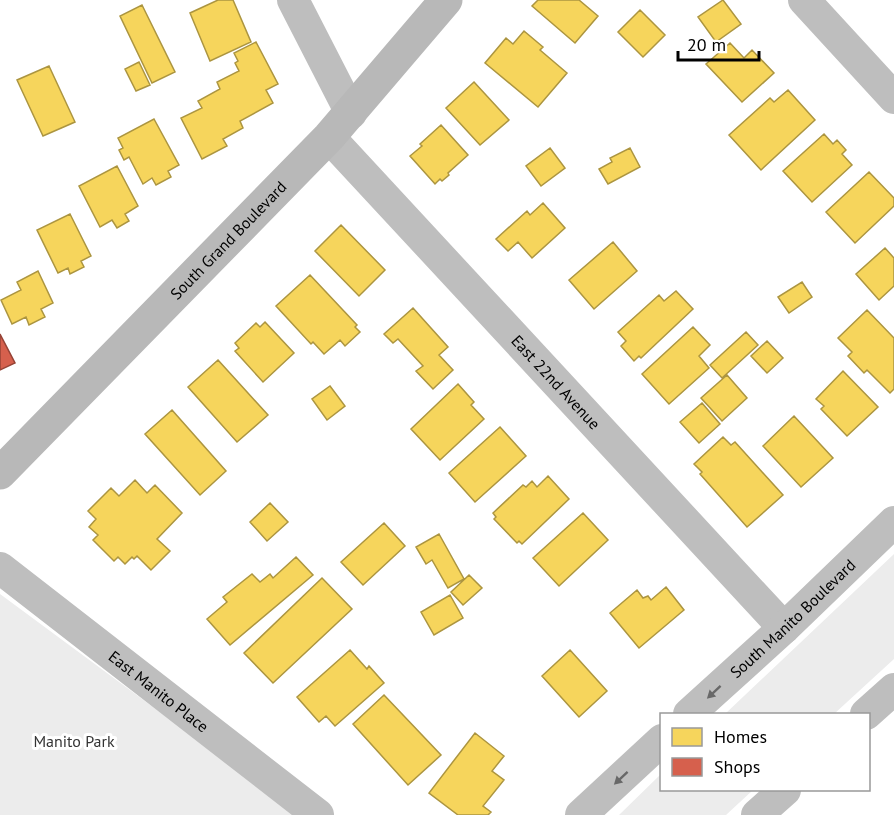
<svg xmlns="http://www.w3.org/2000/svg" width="894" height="815" viewBox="0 0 894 815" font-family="'PT Sans',sans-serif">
	<rect width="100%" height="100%" fill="#fff"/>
	<path fill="#ececec" d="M894,554V659L834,714H725Z
		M0,594L199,741L294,815H0Z
		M661,774L662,790H753L726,815H619Z"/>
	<path fill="#f6d55c" stroke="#ac9540" stroke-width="1.5" d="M218,0H233L251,42L210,61L190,13Z
		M538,0H579L598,16L575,43L532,6Z
		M723,0L741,24L716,42L698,17Z
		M142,5L175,72L152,83L120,16Z
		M640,10L665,35L643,57L618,32Z
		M524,31L543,47L540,50L567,73L538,107L485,63L506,38L513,44Z
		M256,42L278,84L266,90L273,103L240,121L243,128L223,139L227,146L202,159L181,118L202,108L198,101L220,89L217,82L239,71L235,63L238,61L234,53Z
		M730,43L744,58L752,50L774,73L742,102L706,64Z
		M139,62L150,85L136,91L125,69Z
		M49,66L75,122L43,136L17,80Z
		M474,82L509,120L480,145L446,108Z
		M788,90L815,120L761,170L729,135L770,98L774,102Z
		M154,119L179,165L168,171L171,177L156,185L152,178L143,184L129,157L124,160L119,150L123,148L118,138Z
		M441,125L468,155L448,173L449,175L442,181L440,179L435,184L410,156L422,146L420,144Z
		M824,134L833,144L837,140L846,150L842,154L852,165L812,202L783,171Z
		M550,148L565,168L541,186L526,166Z
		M630,148L640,167L608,184L599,169L612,162L610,158Z
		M117,166L138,206L125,214L129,221L117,228L112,220L100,227L79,186Z
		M869,172L894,198V206L855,243L826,212Z
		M543,203L565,228L532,258L518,242L508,251L496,239L527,211L530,215Z
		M70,214L91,256L81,261L84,267L70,274L68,268L58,273L37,230Z
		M341,225L385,270L359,296L315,251Z
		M613,242L637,271L594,309L569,280Z
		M885,248L894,258V286L879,300L856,274Z
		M38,271L53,303L41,309L45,317L29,325L26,317L12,324L1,300L21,290L17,282Z
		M310,275L357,325L355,327L360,332L345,346L340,340L324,354L313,342L311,344L276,306Z
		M802,282L812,297L789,313L778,297Z
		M676,291L693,309L641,358L639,356L634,361L621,346L626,341L618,332L659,295L664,301Z
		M413,308L448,347L439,355L453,370L433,389L416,371L423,366L398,339L393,343L384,334Z
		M867,310L894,338V389L890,393L867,370L864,373L848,356L852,352L838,338Z
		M265,322L294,353L263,382L235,351L239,348L235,343L256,323L260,327Z
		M693,327L710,345L699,356L709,368L669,404L642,374Z
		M746,332L758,345L722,378L710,365Z
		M767,341L783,358L767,373L751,356Z
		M218,360L268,415L237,442L188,387Z
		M843,371L878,407L847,436L821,409L824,406L816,399Z
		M727,375L747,398L722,421L701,398Z
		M458,384L474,402L471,405L484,419L440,460L411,429Z
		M330,386L345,406L327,420L312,399Z
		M702,403L720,424L699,443L680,422Z
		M172,410L226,471L200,495L145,434Z
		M794,416L833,458L801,487L763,446Z
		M500,427L526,456L475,502L449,473Z
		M723,437L731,445L735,442L783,495L747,527L700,474L702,472L694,464Z
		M548,476L569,499L522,544L519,541L517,543L494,519L496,517L493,513L523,485L526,487L532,481L537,487Z
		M135,480L147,493L155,485L182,513L157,539L170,551L151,570L137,556L134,559L132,557L125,564L118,557L114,561L93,540L98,535L89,527L96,519L88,511L111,488L119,496Z
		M270,503L288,522L267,541L250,522Z
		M583,513L608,540L559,586L533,558Z
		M384,523L405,546L363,585L341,562Z
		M439,534L464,579L448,588L432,560L426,564L416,547Z
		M296,557L313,575L230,645L207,619L227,602L223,597L252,574L260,582L270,574L273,578Z
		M469,575L482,588L463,605L451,592Z
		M322,578L352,609L273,683L244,653Z
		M666,587L684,610L639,648L610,613L637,590L643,598L648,596L651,600Z
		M450,595L463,618L434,635L421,612Z
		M350,650L367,669L369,666L384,683L335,726L326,716L319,722L297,697Z
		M570,650L607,691L579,717L542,676Z
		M384,695L441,755L408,785L353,724Z
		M475,733L504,756L492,771L504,780L483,806L491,812L488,815H458L429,793Z"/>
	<path fill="#d6604d" stroke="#964336" stroke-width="1.5" d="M0,334L15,363L0,370Z"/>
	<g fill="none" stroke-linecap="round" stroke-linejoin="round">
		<g stroke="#bebebe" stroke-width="32">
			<path d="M293,0L351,113"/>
			<path d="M804,0L894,98"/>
			<path id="s1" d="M329,137L784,628"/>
			<path id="s2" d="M0,568L318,815"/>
			<path id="s3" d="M689,714L784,628L894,522"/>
			<path d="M866,714L894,689"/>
			<path d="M581,815L662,740"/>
			<path d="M757,815L785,790"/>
		</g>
		<path stroke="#b8b8b8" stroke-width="33" id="s4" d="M0,473L329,137L446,0"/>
	</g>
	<defs><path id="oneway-solid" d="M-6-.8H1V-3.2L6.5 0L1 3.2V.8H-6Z" transform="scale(1.5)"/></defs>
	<g fill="#686868">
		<use href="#oneway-solid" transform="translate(714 692) rotate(137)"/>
		<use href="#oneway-solid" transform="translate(621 778) rotate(137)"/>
	</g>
	<g text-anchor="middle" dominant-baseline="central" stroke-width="6" stroke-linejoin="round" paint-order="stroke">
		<g font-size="16" fill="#000" stroke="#fff">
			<text stroke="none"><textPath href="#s4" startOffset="326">South Grand Boulevard</textPath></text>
			<text stroke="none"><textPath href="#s1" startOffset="334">East 22nd Avenue</textPath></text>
			<text stroke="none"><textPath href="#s3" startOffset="141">South Manito Boulevard</textPath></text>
			<text stroke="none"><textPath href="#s2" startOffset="201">East Manito Place</textPath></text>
		</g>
		<g font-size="16" fill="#333" stroke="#fff">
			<text x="74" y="741">Manito Park</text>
		</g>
	</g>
	<rect x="660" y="713" width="210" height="78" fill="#ffffff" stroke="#999999" stroke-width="1.5"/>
	<rect x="672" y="728" width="30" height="18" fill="#f6d55c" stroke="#999999" stroke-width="1.5"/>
	<text x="714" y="743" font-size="18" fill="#000000">Homes</text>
	<rect x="672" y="758" width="30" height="18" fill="#d6604d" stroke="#999999" stroke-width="1.5"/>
	<text x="714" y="773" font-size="18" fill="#000000">Shops</text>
	<path d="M678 51v9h81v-9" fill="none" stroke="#000000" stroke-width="3"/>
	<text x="687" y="51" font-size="18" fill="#000000" stroke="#ffffff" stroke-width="4.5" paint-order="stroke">20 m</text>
</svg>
